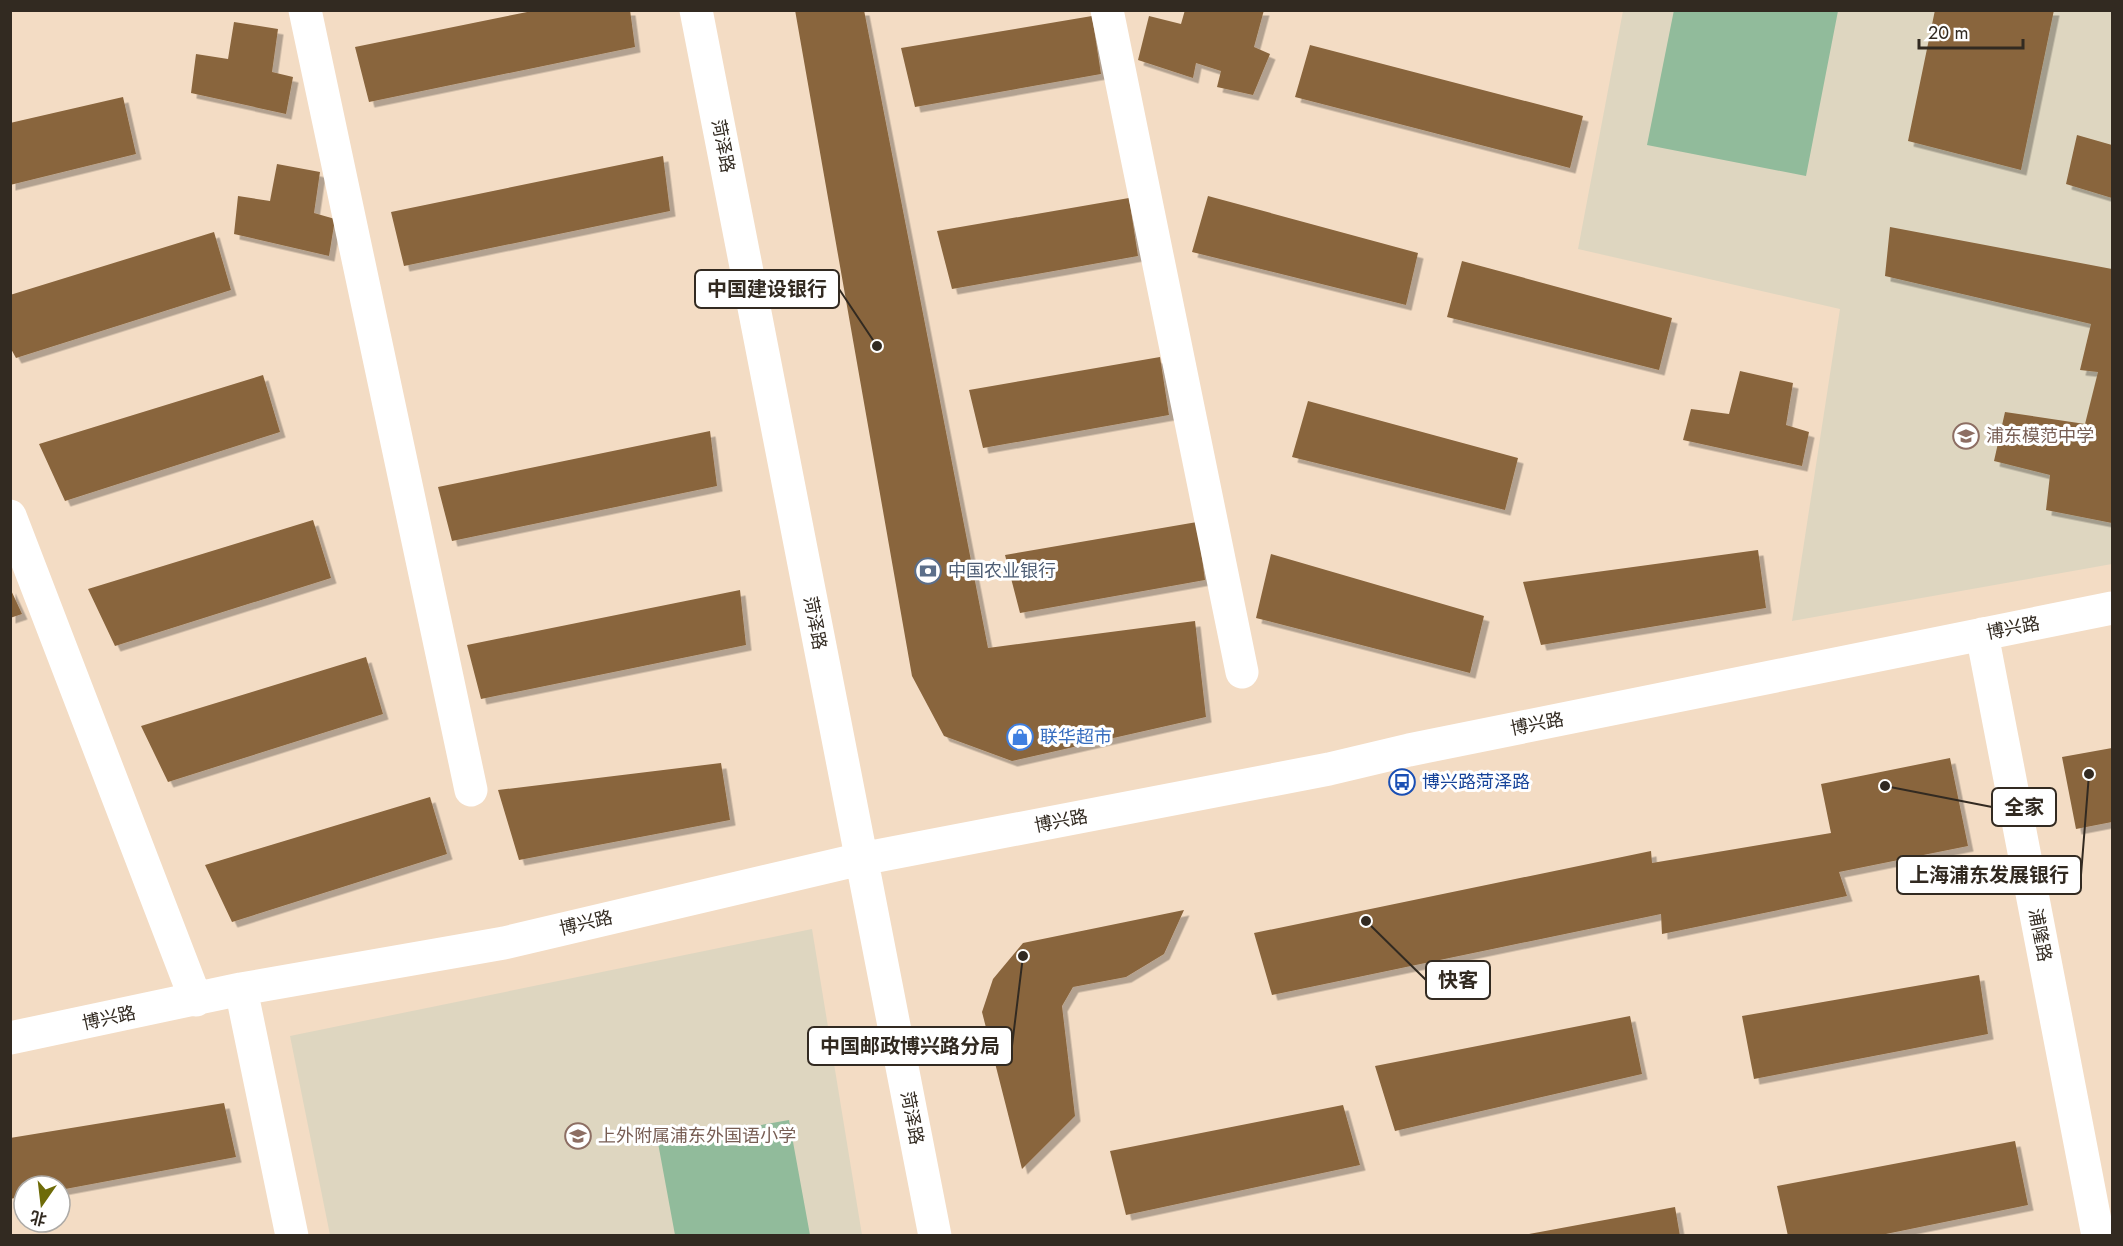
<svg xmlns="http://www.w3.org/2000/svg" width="2123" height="1246" viewBox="0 0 2123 1246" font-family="Jost,'Noto Sans SC',sans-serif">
	<defs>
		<filter id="shadow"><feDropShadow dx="5.5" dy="5.5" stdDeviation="0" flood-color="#0004"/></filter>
	</defs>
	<rect width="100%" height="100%" fill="#f3dcc4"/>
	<path fill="#ded6c0" d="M1623,11H2112V564L1792,621L1840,309L1578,249Z
		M812,929L862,1235H330L290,1036Z"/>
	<path fill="#91bb9b" d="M1674,10L1838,11L1806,176L1647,145Z
		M789,1120L810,1235H675L658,1143Z"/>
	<path fill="#89653d" filter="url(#shadow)" d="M537,10H630L635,47L369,102L355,47Z
		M795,10H864L988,648L1195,621L1206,717L1012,761L944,736L912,676Z
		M1185,10H1264L1254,47L1270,54L1253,95L1217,87L1221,71L1196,63L1193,78L1138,60L1149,16L1181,24Z
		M1935,10H2054L2021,170L1908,141Z
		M1092,16L1101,74L915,107L901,48Z
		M234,22L278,29L272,72L293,77L286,114L191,93L196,54L228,59Z
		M1310,45L1583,116L1570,168L1295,97Z
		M123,97L136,154L10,185V123Z
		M2077,135L2112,145V198L2066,184Z
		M663,156L670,211L404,266L391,212Z
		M277,164L320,172L314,213L335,219L329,256L234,234L238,196L270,201Z
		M1208,196L1418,253L1406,305L1192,252Z
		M1129,198L1138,256L952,289L937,231Z
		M1890,227L2112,269V523L2046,510L2050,475L1994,461L2005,412L2085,424L2098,372L2080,370L2091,324L1885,276Z
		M214,232L231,290L16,358L10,347V295Z
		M1462,261L1672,318L1659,370L1447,317Z
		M1160,357L1169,415L983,448L969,390Z
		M1740,371L1793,383L1786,425L1809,432L1802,466L1683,440L1691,409L1729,414Z
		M263,375L280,432L65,501L39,444Z
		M1308,401L1518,458L1505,510L1292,457Z
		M710,431L717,486L452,541L438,487Z
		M313,520L331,578L115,646L88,589Z
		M1197,522L1205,580L1020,613L1005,555Z
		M1758,550L1766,608L1541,645L1523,582Z
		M1271,554L1484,616L1470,673L1256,618Z
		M10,588L22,614L10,618Z
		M740,590L746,645L481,699L467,645Z
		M366,657L383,714L168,782L141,726Z
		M2112,748V822L2076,829L2062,757Z
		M1950,758L1968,846L1839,872L1847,896L1662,934L1661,914L1272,995L1254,933L1651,851L1652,863L1831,833L1821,784Z
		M721,763L730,820L519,860L498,790Z
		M430,797L447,854L232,922L205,865Z
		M1184,910L1164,954L1126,977L1073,987L1062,1006L1075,1116L1022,1169L982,1012L993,979L1023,943Z
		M1979,975L1988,1034L1754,1079L1742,1016Z
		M1630,1016L1642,1074L1395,1131L1375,1066Z
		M224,1103L236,1157L60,1190V1186H24V1196L10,1199V1138Z
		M1343,1105L1360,1165L1126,1215L1110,1151Z
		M2015,1141L2028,1205L1876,1236H1788L1777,1186Z
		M1675,1207L1680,1236H1529V1234Z"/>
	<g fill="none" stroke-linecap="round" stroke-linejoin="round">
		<path stroke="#fff" stroke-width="33" d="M305,10L471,790
			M696,10L935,1236
			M1107,10L1242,672
			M10,516L196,1000
			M1982,634L2098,1236
			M241,989L292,1236
			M10,1038L241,989L504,943L861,859L1329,769L1409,750L2112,608"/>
	</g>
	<defs>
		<g id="school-ring" transform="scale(1.35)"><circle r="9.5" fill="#fff" stroke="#8d6e63" stroke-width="1.5"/><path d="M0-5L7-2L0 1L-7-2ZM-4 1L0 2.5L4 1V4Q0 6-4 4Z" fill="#8d6e63"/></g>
		<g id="bank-ring" transform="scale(1.35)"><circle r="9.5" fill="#fff" stroke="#5c6f8a" stroke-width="1.5"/><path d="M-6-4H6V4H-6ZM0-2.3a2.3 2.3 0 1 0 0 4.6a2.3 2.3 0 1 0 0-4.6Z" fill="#5c6f8a"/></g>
		<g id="shop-ring" transform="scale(1.35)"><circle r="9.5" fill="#fff" stroke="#3f7fe0" stroke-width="1.5"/><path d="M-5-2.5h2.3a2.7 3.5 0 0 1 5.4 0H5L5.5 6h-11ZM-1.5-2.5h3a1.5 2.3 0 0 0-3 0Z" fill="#3f7fe0"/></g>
		<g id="bus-ring" transform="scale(1.35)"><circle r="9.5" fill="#fff" stroke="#1a4fb4" stroke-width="1.5"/><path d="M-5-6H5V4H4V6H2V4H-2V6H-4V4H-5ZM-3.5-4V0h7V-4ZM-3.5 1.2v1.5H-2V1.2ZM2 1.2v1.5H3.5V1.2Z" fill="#1a4fb4"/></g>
	</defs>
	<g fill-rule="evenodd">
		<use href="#school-ring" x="1966" y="436"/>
		<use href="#bank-ring" x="928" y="571"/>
		<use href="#shop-ring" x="1020" y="737"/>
		<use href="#bus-ring" x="1402" y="782"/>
		<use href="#school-ring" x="578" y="1136"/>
	</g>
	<g text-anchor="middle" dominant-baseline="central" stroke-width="6" stroke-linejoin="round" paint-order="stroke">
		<g font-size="18" fill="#322a21" stroke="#fff">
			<text transform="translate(723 146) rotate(79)">菏泽路</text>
			<text transform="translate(815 623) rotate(79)">菏泽路</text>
			<text transform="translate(2013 628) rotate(-11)">博兴路</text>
			<text transform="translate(1537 724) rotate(-11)">博兴路</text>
			<text transform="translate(1061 821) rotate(-11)">博兴路</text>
			<text transform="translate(586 923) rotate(-13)">博兴路</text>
			<text transform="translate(2040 935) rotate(79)">浦隆路</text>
			<text transform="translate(109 1018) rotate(-12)">博兴路</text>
			<text transform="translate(912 1118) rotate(79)">菏泽路</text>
		</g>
		<g font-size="18" fill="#785e54" stroke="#fff" text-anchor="start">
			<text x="1986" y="436">浦东模范中学</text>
			<text x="598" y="1136">上外附属浦东外国语小学</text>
		</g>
		<g font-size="18" fill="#4e5e75" stroke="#fff" text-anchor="start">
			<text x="948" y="571">中国农业银行</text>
		</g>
		<g font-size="18" fill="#366cbe" stroke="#fff" text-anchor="start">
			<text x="1040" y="737">联华超市</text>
		</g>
		<g font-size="18" fill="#164399" stroke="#fff" text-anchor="start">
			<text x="1422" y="782">博兴路菏泽路</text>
		</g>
	</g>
	<path fill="none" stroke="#322a21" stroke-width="2" d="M877 346L839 289M1885 786L1992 807M2089 774L2081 875M1366 921L1426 980M1023 956L1012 1046"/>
	<g fill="#322a21" stroke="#fff" stroke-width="2">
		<circle cx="877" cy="346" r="6"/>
		<circle cx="1885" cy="786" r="6"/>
		<circle cx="2089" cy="774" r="6"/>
		<circle cx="1366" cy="921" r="6"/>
		<circle cx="1023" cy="956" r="6"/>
	</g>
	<g fill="#fff" stroke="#322a21" stroke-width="2">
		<rect x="695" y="270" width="144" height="38" rx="6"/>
		<rect x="1992" y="788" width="64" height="38" rx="6"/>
		<rect x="1897" y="856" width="184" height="38" rx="6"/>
		<rect x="1426" y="961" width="64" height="38" rx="6"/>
		<rect x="808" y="1027" width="204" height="38" rx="6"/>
	</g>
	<g font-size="20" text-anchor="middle" font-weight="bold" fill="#322a21">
		<text x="767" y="296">中国建设银行</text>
		<text x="2024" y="814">全家</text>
		<text x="1989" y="882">上海浦东发展银行</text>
		<text x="1458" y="987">快客</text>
		<text x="910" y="1053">中国邮政博兴路分局</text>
	</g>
	<rect width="2123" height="1246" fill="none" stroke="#322a21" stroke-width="24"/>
	<g transform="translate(42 1204) rotate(194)"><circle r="28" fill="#ffffff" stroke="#adaaa6" stroke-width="1.5"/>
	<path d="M0-4.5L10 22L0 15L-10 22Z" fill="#6e6b08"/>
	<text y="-9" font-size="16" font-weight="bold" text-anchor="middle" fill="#322a21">北</text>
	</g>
	<path d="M1919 39v9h104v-9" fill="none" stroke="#322a21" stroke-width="3"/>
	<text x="1928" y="39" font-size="18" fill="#322a21" stroke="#ffffff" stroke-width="4.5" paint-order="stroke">20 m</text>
</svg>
